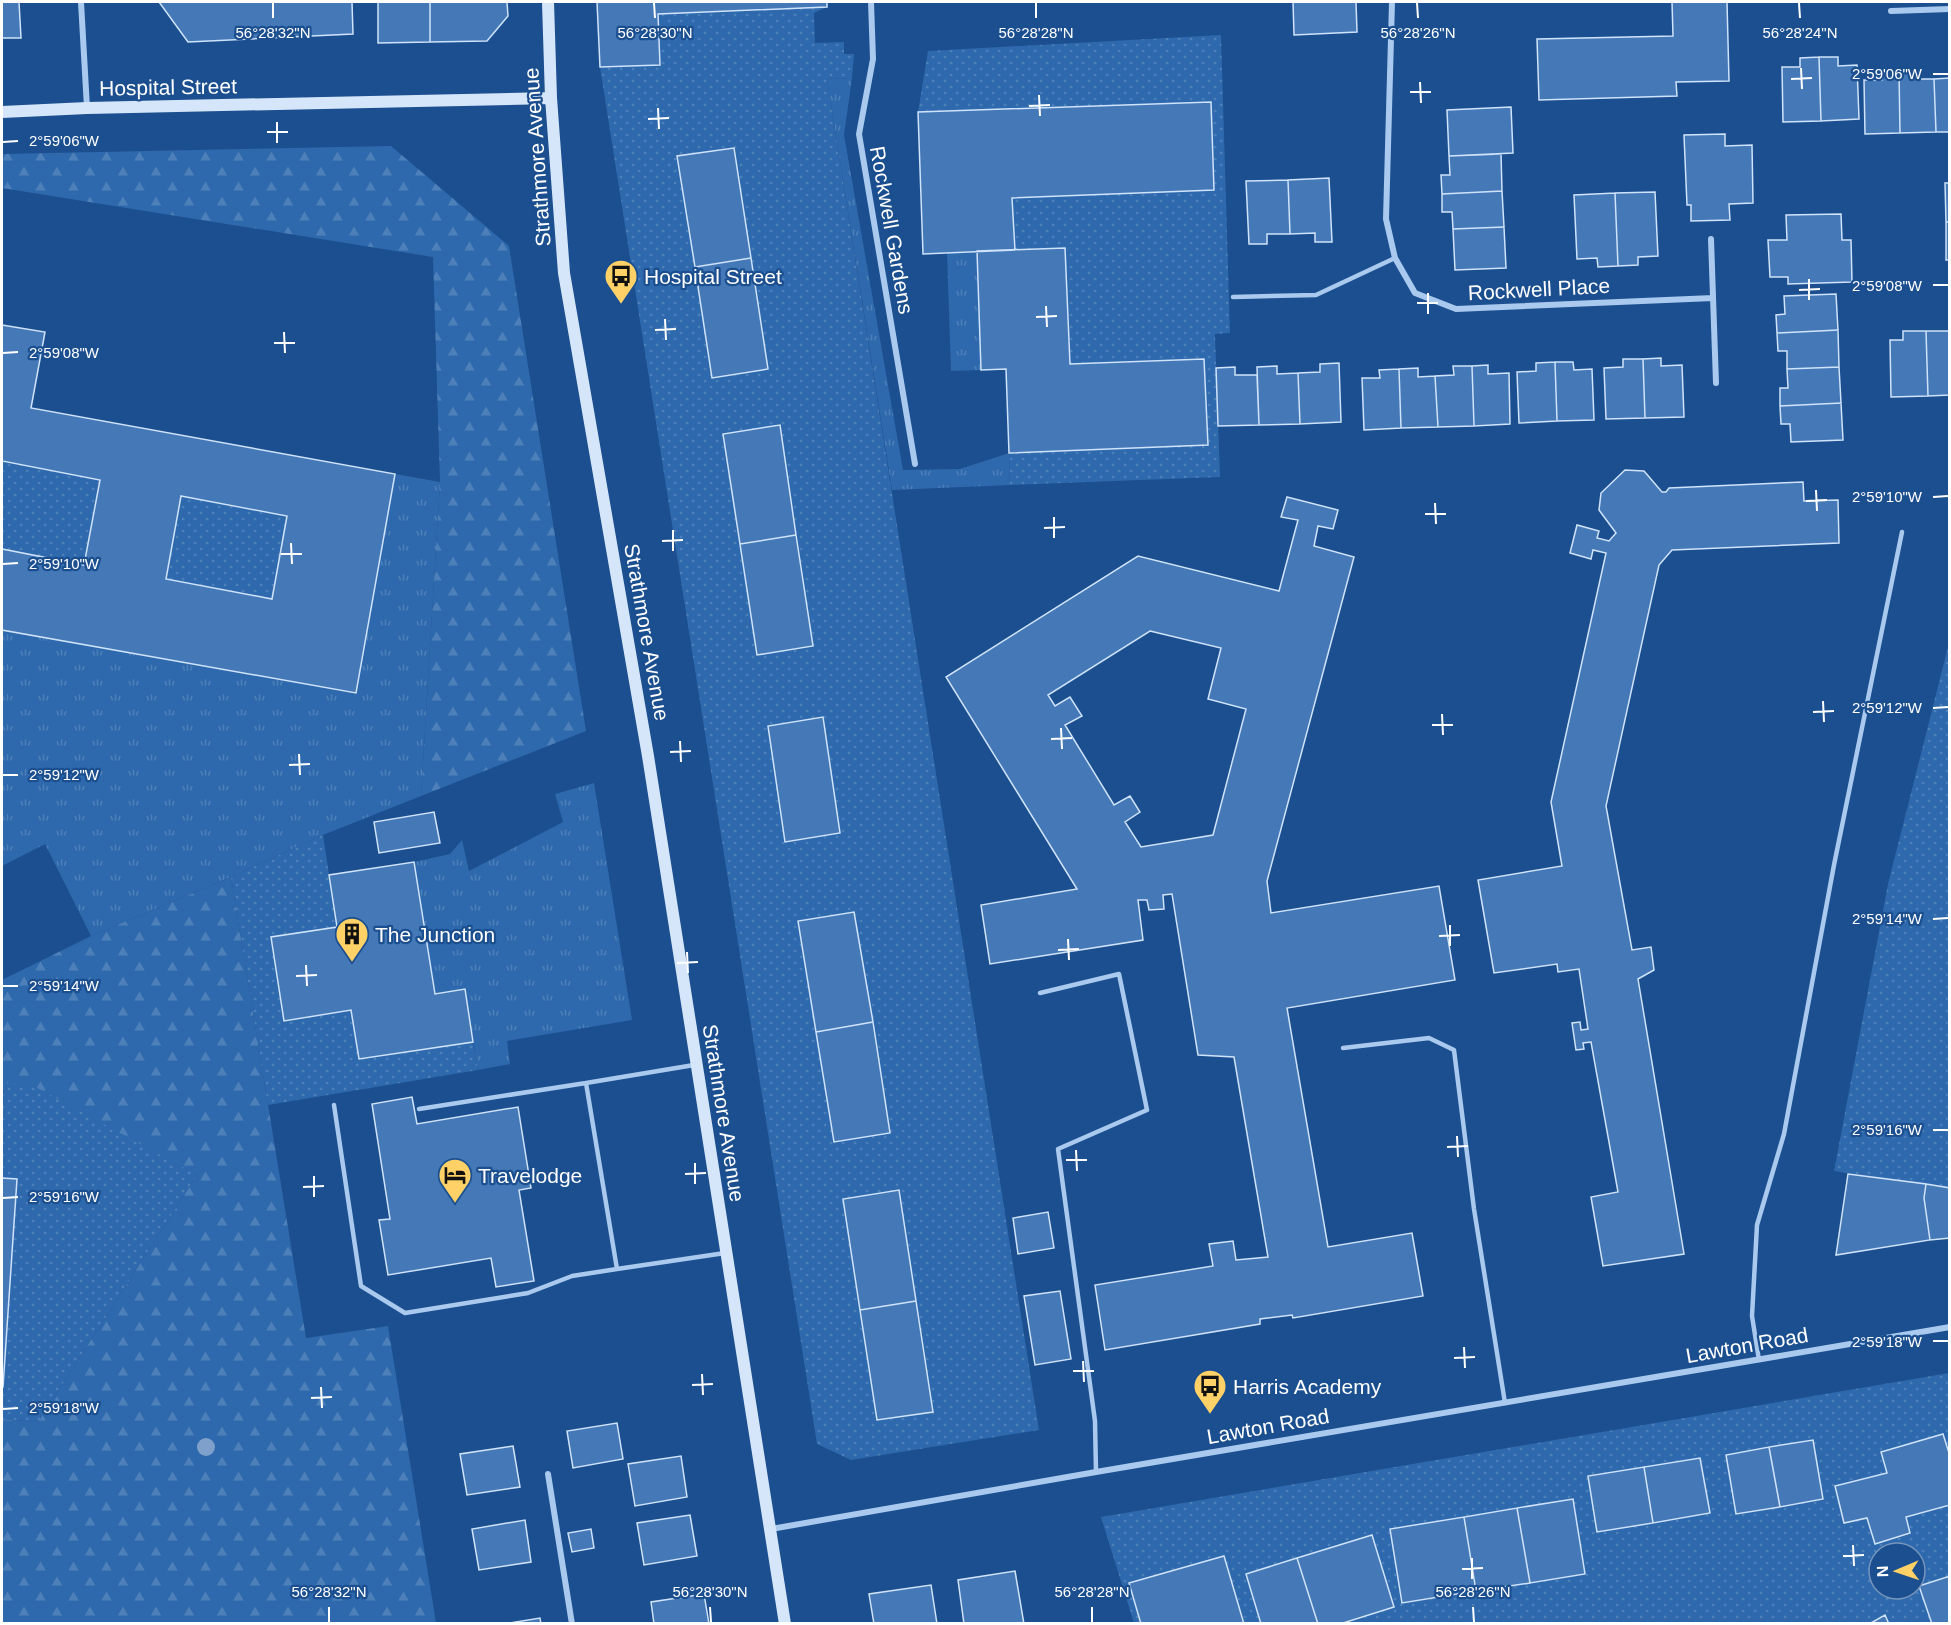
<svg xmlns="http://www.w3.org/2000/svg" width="1951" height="1625" viewBox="0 0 1951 1625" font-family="Arial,sans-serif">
	<defs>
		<pattern id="grass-tufts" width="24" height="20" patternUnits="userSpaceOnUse" patternTransform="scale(1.5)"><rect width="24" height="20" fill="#2e69ad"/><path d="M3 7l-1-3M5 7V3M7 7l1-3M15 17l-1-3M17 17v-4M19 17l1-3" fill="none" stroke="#4d80b9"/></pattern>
		<pattern id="forest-firs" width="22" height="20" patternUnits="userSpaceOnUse" patternTransform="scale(1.5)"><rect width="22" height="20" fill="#2e69ad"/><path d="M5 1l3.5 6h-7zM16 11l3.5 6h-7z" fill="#4d80b9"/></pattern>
		<pattern id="garden-dots" width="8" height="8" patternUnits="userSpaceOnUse" patternTransform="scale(1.5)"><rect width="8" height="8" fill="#2e69ad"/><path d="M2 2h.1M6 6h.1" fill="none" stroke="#4d80b9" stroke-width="1.8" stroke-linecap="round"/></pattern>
	</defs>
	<rect width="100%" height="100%" fill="#1b4f8f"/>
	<path fill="url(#grass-tufts)" d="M852,78L844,135L903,470L960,469L1009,453L1010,485L892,490L827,79Z
		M977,251L981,370L951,371L947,253Z
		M395,474L440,482L421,796L323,835L231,877L91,936L45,844L2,866V630L356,693Z
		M594,783L632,1020L507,1041L510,1064L478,1070L465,989L435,994L414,862L450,854L462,840L469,871L563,822L555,794Z"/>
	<path fill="url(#forest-firs)" d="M391,146L509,246L586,731L421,796L440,482L433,257L2,188V154Z
		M231,877L306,1338L388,1326L436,1623H2V1419L38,1422L197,1175L5,1083L2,1097V980L91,936Z"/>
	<path fill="url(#garden-dots)" fill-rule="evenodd" d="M827,7L814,13L815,43L844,42V54H854L852,78L827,79L1039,1430L851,1460L817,1444L600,67L660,65L658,14Z
		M1221,35L1230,333L1215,334L1220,477L1010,485L1009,453L1208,445L1204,359L1070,364L1065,249L1015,250L1012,198L1214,190L1211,102L918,112L928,51Z
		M2,461L100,480L84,565L2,549Z
		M181,496L287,516L272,599L166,579Z
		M1949,643V1188L1834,1171L1888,884Z
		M323,835L337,927L271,938L284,1021L351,1010L360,1059L473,1042L478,1070L268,1105L231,877Z
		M4,1083L32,1085L197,1175L38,1422L2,1419V1387L17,1179L2,1178V1116Z
		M1949,1373V1623H1134L1101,1517ZM1879,1553H1915V1589H1879Z"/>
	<path fill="#4478b7" stroke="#cfe3fa" stroke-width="1.5" fill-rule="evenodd" d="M2,2H19L21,38H2Z
		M159,2H352L353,34L188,42Z
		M378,2H430V42L378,43Z
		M430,2H507L508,16L487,41L430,42Z
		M597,2H827V7L658,14L660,65L600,67Z
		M1293,2H1356L1357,32L1294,35Z
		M1672,2H1727L1729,81L1676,82L1677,96L1539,100L1537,39L1673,36Z
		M1819,57H1838V66L1857,65L1859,119L1821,121Z
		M1819,57L1821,121L1783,122L1782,67H1800V58Z
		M1916,70L1917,79H1934L1936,132L1900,133L1899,71Z
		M1882,71H1899L1900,133L1865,134L1864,80H1882Z
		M1950,78V132H1936L1934,79Z
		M1211,102L1214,190L1012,198L1015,250L923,254L918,112Z
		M1511,107L1513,153L1449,156L1447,110Z
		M1725,134V146L1752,145L1753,203L1729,204L1730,220L1691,221V205H1687L1684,135Z
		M734,148L751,258L695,267L677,156Z
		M1501,154L1502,191L1442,194L1441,175H1450L1449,156Z
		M1329,178L1332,242H1315V233L1290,234L1288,180Z
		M1288,180L1290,234H1267V244H1249L1246,181Z
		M1945,183H1950V222H1946Z
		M1502,191L1504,227L1453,229L1452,212H1442V194Z
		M1655,192L1658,256L1638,257V265L1618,266L1615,193Z
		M1615,193L1618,266L1598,267L1597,258L1577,259L1574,195Z
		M1841,214L1842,240H1851L1852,282L1788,284V277H1770L1768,240H1787L1786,215Z
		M1946,222H1950V260H1946Z
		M1504,227L1506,268L1455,270L1453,229Z
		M1065,248L1070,364L1204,359L1208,445L1009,453L1006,369L981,370L977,251Z
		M751,258L768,369L712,378L695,267Z
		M1836,294L1838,330L1777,333L1776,315L1785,314L1784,296Z
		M2,325L45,332L31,408L395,474L356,693L2,630V549L84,565L100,480L2,461ZM181,496L287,516L272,599L166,579Z
		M1838,330L1839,367L1787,369V351H1778L1777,333Z
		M1903,331H1926L1928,396L1891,397L1890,340H1903Z
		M1926,331H1950V395L1928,396Z
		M1661,358V366L1682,365L1684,417L1645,418L1643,359Z
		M1623,359H1643L1645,418L1606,419L1604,368L1623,367Z
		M1555,362H1573L1574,370L1592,369L1594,420L1557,421Z
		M1555,362L1557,421L1519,423L1517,372L1536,371V363Z
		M1339,363L1341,422L1300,424L1298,373L1320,372V364Z
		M1488,365V374L1509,373L1510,424L1474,426L1472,366Z
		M1277,366V374L1298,373L1300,424L1259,425L1257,367Z
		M1453,366H1472L1474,426L1438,427L1435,376L1454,375Z
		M1235,367V375H1257L1259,425L1218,426L1216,368Z
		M1839,367L1841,403L1780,406V388H1788L1787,369Z
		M1418,368V377L1435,376L1438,427L1401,428L1399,369Z
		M1399,369L1401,428L1364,430L1362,378H1380L1379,370Z
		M1841,403L1843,440L1791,442L1790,424H1781L1780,406Z
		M780,425L796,535L740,544L723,434Z
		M1625,470L1644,471L1662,492H1666L1669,488L1803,482L1804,501L1838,500L1839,543L1672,550L1659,565L1606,806L1632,950L1651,947L1654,970L1638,979L1684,1254L1603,1266L1591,1197L1618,1192L1591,1042L1583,1043L1584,1049L1576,1050L1572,1023L1580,1022L1581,1030L1588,1029L1579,969L1558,972L1557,964L1494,973L1478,880L1562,866L1551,802L1606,553L1593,550L1591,559L1570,553L1577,525L1599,531L1597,538L1609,541L1616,533L1599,510L1601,493Z
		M1287,497L1338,510L1333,529L1318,526L1314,546L1354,557L1267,881L1271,913L1439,886L1455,980L1287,1008L1328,1247L1412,1233L1423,1296L1293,1318L1292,1315L1260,1319V1324L1105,1350L1095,1285L1213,1266L1209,1244L1233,1241L1236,1260L1268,1257L1234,1057L1198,1055L1172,894L1163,895L1164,909L1149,910L1147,900H1138L1143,940L990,964L981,905L1077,889L946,677L1138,556L1279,591L1298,520L1281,517ZM1150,631L1221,648L1208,699L1246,709L1213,835L1141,847L1125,822L1140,812L1130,796L1114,805L1065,725L1082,716L1070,697L1055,706L1048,695Z
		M796,535L813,646L757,655L740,544Z
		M823,717L840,833L785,842L768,726Z
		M434,812L440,843L379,853L374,822Z
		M414,862L435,994L465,989L473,1042L359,1059L351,1010L284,1021L271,937L337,927L329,875Z
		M854,912L873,1022L816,1032L798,921Z
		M873,1022L890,1133L834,1142L816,1032Z
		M412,1097L417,1124L518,1107L531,1188L519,1190L534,1281L496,1287L491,1258L388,1275L379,1220L390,1219L372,1104Z
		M1848,1174L1926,1184L1924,1198L1930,1240L1836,1255Z
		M2,1178L17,1179L3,1387H2Z
		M1926,1184L1950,1188V1238L1930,1240L1924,1198Z
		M899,1190L916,1301L860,1310L843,1199Z
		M1048,1212L1054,1248L1018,1254L1013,1218Z
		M1060,1291L1071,1359L1035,1365L1024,1296Z
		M916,1301L933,1412L877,1420L860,1310Z
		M617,1423L623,1459L573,1468L567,1431Z
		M1943,1434L1950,1456V1505L1906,1517L1910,1533L1875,1544L1867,1518L1844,1523L1835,1486L1887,1473L1881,1452Z
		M1813,1440L1823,1499L1780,1507L1769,1447Z
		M513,1446L520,1487L467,1495L460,1454Z
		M1769,1447L1780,1507L1736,1514L1726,1455Z
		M681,1456L687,1497L635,1506L628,1464Z
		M1700,1458L1710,1513L1653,1523L1644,1467Z
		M1644,1467L1653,1523L1597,1532L1588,1476Z
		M1573,1499L1585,1574L1530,1583L1517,1508Z
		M1517,1508L1530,1583L1476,1591L1464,1517Z
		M690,1515L697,1556L644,1565L637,1523Z
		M1464,1517L1476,1591L1402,1603L1390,1529Z
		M525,1520L531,1562L479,1570L472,1529Z
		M591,1529L594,1548L572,1552L568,1533Z
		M1372,1535L1394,1607L1340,1624H1318L1297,1558Z
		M1224,1556L1244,1624H1141L1129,1583Z
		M1297,1558L1318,1624H1261L1246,1574Z
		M1015,1571L1024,1624H964L958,1580Z
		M1950,1576V1624H1932L1919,1586Z
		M931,1585L937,1624H874L869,1594Z
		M704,1594L709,1624H654L651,1602Z
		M1885,1615L1889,1624H1869Z
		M540,1618L541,1624H504Z"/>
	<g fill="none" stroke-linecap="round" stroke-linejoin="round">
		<path stroke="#a9c9ee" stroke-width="4.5" d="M1233,297L1316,295L1395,258
			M1040,993L1119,974L1147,1110L1058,1149L1095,1421L1096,1472
			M1343,1048L1429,1038L1454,1050L1474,1209L1505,1403
			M694,1065L586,1083L617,1269L725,1253
			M334,1105L361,1286L405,1313L528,1293L572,1276L617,1269
			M419,1109L586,1083
			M1759,1360L1752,1316L1757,1225L1784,1134L1834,865L1902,532"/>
		<path stroke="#a9c9ee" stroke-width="6" d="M81,2L87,108
			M871,2L873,59L859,134L915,464
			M1392,2L1386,219L1395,258L1415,293L1456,309L1713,298
			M1891,11L1950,9
			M1711,239L1716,383
			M548,1474L572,1624
			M771,1529L1096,1472L1950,1327"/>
		<path stroke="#d6e6fa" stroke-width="12" d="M548,2L551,98L564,273L648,756L785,1624
			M2,112L87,108L551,98"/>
	</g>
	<circle fill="#7ea0ca" cx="206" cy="1447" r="9"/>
	<path fill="none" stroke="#fff" stroke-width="2" d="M273,3V18M654,3L655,18M1036,3V18M1417,3L1418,18M1799,3L1800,18M1801,68L1802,89M1933,74H1948M1791,79L1812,78M1420,82L1421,103M1410,92H1431M1039,95L1040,116M1029,106L1050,105M658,108L659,129M648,119L669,118M277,122V143M267,132H288M3,142L18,141M1809,279V300M1933,285H1948M1799,290L1820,289M1428,293V314M1417,303H1438M1046,306L1047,327M1036,317L1057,316M665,319L666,340M655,330L676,329M284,332L285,353M274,343H295M3,353L18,352M1816,490L1817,511M1933,497L1948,496M1806,501L1827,500M1435,503L1436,524M1425,514H1446M1054,517V538M1044,528L1065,527M673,530V551M662,541L683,540M291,543L292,564M281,554H302M3,564L18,563M1823,701L1824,722M1933,708L1948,707M1813,712L1834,711M1442,714L1443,735M1432,725H1453M1061,728L1062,749M1051,739L1072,738M680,741L681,762M670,752L691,751M299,754L300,775M289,765L310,764M3,775H18M1933,919L1948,918M1450,925V946M1439,936L1460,935M1068,939L1069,960M1058,950L1079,949M687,952L688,973M677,963L698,962M306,965L307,986M296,976L317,975M3,986H18M1933,1130H1948M1457,1136L1458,1157M1447,1147L1468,1146M1076,1150L1077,1171M1066,1160H1087M695,1163V1184M685,1174L706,1173M314,1176V1197M303,1187L324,1186M3,1198L18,1197M1933,1341H1948M1464,1347L1465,1368M1454,1358L1475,1357M1083,1361L1084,1382M1073,1371H1094M702,1374L703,1395M692,1385L713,1384M321,1387L322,1408M311,1398L332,1397M3,1409L18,1408M1853,1545L1854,1566M1843,1556L1864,1555M1472,1558V1579M1462,1569L1483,1568M329,1607V1622M710,1607L711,1622M1092,1607V1622M1473,1607L1474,1622"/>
	<defs>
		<g id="bus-pin" transform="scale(1.725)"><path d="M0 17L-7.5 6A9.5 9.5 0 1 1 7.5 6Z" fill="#ffd166" stroke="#1b4f8f"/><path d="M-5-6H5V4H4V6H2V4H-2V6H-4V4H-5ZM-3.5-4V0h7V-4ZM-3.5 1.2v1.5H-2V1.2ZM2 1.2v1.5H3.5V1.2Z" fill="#111"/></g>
		<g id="building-pin" transform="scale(1.725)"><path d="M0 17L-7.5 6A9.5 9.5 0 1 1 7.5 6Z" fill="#ffd166" stroke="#1b4f8f"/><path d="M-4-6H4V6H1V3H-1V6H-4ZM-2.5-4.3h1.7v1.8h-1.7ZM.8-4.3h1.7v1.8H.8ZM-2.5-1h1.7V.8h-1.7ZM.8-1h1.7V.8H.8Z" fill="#111"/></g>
		<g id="hotel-pin" transform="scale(1.725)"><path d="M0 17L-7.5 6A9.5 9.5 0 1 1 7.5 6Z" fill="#ffd166" stroke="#1b4f8f"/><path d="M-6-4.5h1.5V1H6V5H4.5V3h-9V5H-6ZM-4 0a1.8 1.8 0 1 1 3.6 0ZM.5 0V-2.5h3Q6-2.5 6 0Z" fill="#111"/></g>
	</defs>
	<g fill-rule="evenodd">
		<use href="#bus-pin" x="621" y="276"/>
		<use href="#building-pin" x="352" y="934"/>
		<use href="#hotel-pin" x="455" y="1175"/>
		<use href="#bus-pin" x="1210" y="1386"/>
	</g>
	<g text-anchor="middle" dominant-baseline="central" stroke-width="4.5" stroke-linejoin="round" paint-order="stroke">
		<g font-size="21" fill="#fff" stroke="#1b4f8f">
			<text transform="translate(168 87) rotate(-1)">Hospital Street</text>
			<text transform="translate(537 157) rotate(-94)">Strathmore Avenue</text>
			<text transform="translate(892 230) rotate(80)">Rockwell Gardens</text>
			<text transform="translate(1539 289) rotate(-3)">Rockwell Place</text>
			<text transform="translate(647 632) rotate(80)">Strathmore Avenue</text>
			<text transform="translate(724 1113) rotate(81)">Strathmore Avenue</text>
			<text transform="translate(1747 1345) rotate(-10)">Lawton Road</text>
			<text transform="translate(1268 1426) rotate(-10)">Lawton Road</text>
		</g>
		<g font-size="21" fill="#fff" stroke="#1b4f8f" text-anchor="start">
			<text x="644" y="276">Hospital Street</text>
			<text x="375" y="934">The Junction</text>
			<text x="478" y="1175">Travelodge</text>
			<text x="1233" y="1386">Harris Academy</text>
		</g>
	</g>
	<g font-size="15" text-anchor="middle" fill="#fff" stroke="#1b4f8f" stroke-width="4.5" stroke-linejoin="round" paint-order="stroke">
		<text x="273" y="38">56°28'32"N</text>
		<text x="655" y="38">56°28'30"N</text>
		<text x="1036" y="38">56°28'28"N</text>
		<text x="1418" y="38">56°28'26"N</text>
		<text x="1800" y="38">56°28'24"N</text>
		<text x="1887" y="79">2°59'06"W</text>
		<text x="64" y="146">2°59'06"W</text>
		<text x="1887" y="291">2°59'08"W</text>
		<text x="64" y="358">2°59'08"W</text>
		<text x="1887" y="502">2°59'10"W</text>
		<text x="64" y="569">2°59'10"W</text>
		<text x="1887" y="713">2°59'12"W</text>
		<text x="64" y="780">2°59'12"W</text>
		<text x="1887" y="924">2°59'14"W</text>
		<text x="64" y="991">2°59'14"W</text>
		<text x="1887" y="1135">2°59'16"W</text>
		<text x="64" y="1202">2°59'16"W</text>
		<text x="1887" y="1347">2°59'18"W</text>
		<text x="64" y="1413">2°59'18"W</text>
		<text x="329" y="1597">56°28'32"N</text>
		<text x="710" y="1597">56°28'30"N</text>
		<text x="1092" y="1597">56°28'28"N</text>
		<text x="1473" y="1597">56°28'26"N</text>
	</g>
	<rect width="1951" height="1625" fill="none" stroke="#ffffff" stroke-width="6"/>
	<g transform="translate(1897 1571) rotate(268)"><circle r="28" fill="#1b4f8f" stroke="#7695bc" stroke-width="1.5"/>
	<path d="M0-4.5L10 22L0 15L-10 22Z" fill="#ffd166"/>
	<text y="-9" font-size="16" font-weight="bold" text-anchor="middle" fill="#ffffff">N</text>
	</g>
</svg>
